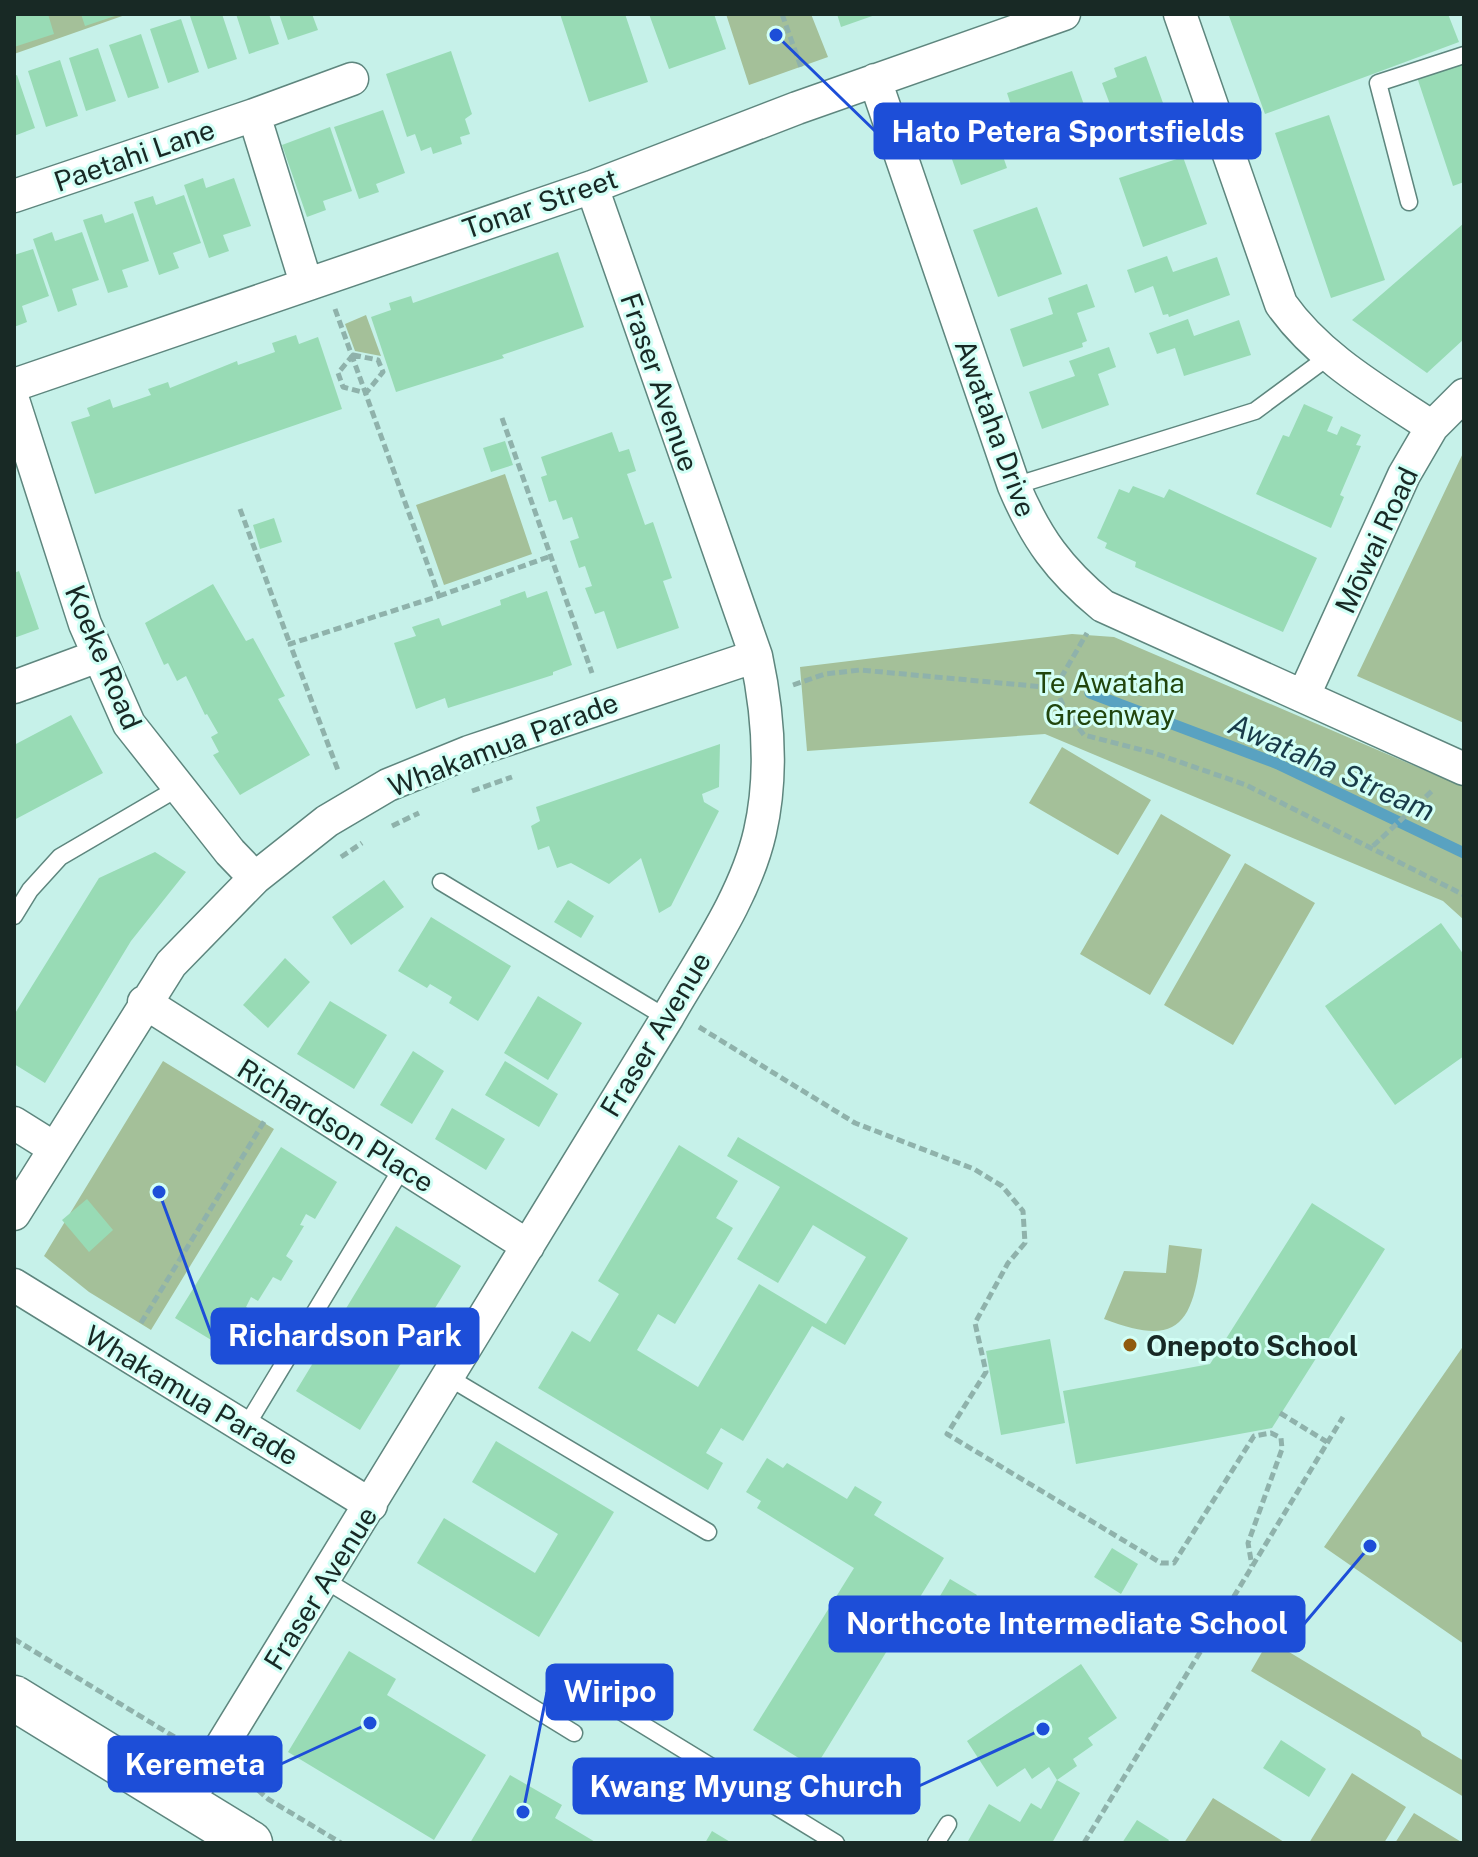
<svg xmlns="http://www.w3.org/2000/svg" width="1478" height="1857" viewBox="0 0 1478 1857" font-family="'Public Sans',sans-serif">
	<rect width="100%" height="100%" fill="#c6f1e9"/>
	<path fill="#a4c099" d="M14,14H128L14,54Z
		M726,14H811L828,57L749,85Z
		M366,315L381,356L355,351L345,324Z
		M1464,451V723L1357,676Z
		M505,474L532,554L444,585L416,505Z
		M1072,634L1114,637L1464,787V920L1443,901L1045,734L807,751L800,667Z
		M1062,747L1151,800L1118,855L1029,803Z
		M1161,814L1231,855L1150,995L1080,954Z
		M1245,863L1315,903L1233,1045L1164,1005Z
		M163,1061L274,1129L151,1330L89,1292L44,1256Z
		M1169,1245L1202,1249C1193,1321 1182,1349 1104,1319L1124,1271L1166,1273Z
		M1464,1345V1644L1324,1547Z
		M1269,1640L1420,1731L1422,1736L1464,1761V1797L1251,1671Z
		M1352,1773L1406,1807L1384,1843H1309Z
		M1213,1798L1284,1842L1283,1843H1184Z
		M1414,1813L1463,1843H1395Z"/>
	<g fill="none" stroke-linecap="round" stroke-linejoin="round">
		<path stroke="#59a2c1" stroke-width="11" d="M1090,693L1278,764L1464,853"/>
	</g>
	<path fill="#98dbb5" d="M14,14H48L54,34L14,47Z
		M81,14H118V15L85,26Z
		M196,14H222L237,59L208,69L190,16Z
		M236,14H269L279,44L249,54Z
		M279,14H312L318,30L288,40Z
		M560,14H625L648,82L589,102Z
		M649,14H714L726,49L669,69Z
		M837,14H878L841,27Z
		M1234,14H1448L1459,42L1265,114L1229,16Z
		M181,19L199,72L168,83L150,29Z
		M141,34L159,88L128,98L109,45Z
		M98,48L116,101L86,111L69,58Z
		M451,51L472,114L465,119L470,134L460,137L462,144L433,154L431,147L421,151L415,134L407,137L386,74Z
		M1146,56L1167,114L1120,131L1102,83L1117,77L1114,68Z
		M1464,59V182L1453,186L1416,74Z
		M60,60L78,116L46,127L28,71Z
		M1072,71L1094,133L1028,156L1007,93Z
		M17,75L35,128L14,136V76Z
		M383,110L405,173L376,184L379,192L359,199L334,127Z
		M973,114L977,126L991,121L1007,168L961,185L940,125Z
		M1329,115L1385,280L1331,298L1275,133Z
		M330,127L352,191L323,201L326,210L307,217L282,145Z
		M1183,157L1207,224L1143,247L1119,178Z
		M203,178L206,188L234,178L251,226L223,235L229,251L209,258L184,185Z
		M184,195L201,243L173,253L179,268L159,275L134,202L153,196L156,205Z
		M1037,207L1062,274L998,297L973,230Z
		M133,213L149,261L122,270L128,287L108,293L83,220L102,214L105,223Z
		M1464,223V339L1427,373L1352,320Z
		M52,232L55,241L82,232L99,280L72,289L77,305L58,312L33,239Z
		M33,249L49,296L22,306L27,322L14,327V255Z
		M558,252L584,327L502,355L504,358L396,392L371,317L391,310L389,303L411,296L413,303Z
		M1167,256L1173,272L1217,257L1230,295L1169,317L1168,314L1163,315L1153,286L1135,293L1127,270Z
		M1087,284L1095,307L1077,313L1087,341L1082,343L1083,347L1023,367L1010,329L1053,314L1048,298Z
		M1188,319L1194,336L1239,320L1251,355L1184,376L1175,348L1157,354L1149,333Z
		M296,335L299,344L318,337L342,409L95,494L71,422L90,416L87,408L110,399L113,408L151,395L148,389L168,382L170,388L237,361L238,365L275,352L272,343Z
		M1109,347L1116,367L1098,374L1109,405L1042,429L1029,392L1075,376L1069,361Z
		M1304,404L1333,417L1327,431L1337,435L1341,426L1361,435L1356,445L1361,446L1340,495L1344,497L1331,528L1256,494L1283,435L1289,437Z
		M612,432L619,452L629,449L636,471L627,474L645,525L653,522L672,578L663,581L679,628L617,649L604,611L595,614L585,588L592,586L585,566L579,568L570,541L579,538L572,517L563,520L556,500L549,502L541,477L547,475L541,457Z
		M505,441L513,465L491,472L483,448Z
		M1133,486L1164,498L1169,489L1317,558L1283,632L1135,567L1136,562L1105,548L1107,543L1097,538L1119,489L1129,493Z
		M274,518L282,542L260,549L253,525Z
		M19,571L39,629L14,638V573Z
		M213,584L246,641L253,638L285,696L278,699L310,755L240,795L213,755L219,752L211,737L218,733L207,714L205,715L186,676L177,681L168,663L164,665L145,623Z
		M525,591L527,598L547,591L572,665L553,672V675L448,708L445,698L416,709L394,643L416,636L412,627L439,618L442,626L501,605L500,600Z
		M71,715L103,773L14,820V745Z
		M720,744L719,787L702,794L704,802L719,811L671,906L659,913L641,858L609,884L571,863L557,868L549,846L538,850L531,826L540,821L536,807Z
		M155,852L186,872L131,941L45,1083L14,1064V1015L99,878Z
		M384,880L404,907L351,945L332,917Z
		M568,900L594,916L581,938L554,922Z
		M431,917L511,966L478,1021L449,1003L452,997L430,984L427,988L398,971Z
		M1441,923L1464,955V1056L1395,1105L1325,1006Z
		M285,958L310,982L268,1028L243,1005Z
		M538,996L582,1023L548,1080L504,1053Z
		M330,1001L387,1035L354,1089L297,1054Z
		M413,1051L444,1071L412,1124L380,1105Z
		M505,1061L558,1094L539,1127L485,1095Z
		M452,1108L505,1139L486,1170L435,1139Z
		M738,1137L908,1238L845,1345L812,1326L743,1441L721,1428L706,1453L723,1463L708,1490L538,1388L572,1331L590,1342L619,1294L598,1281L679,1145L738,1181L716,1218L733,1228L675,1324L658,1314L637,1350L698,1387L759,1284L826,1324L866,1257L813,1225L778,1283L737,1259L780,1187L727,1156Z
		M281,1147L337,1182L315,1219L306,1214L300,1225L304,1226L286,1256L293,1261L281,1281L273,1277L258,1301L251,1297L246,1307L256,1313L231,1352L175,1318Z
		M87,1199L113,1230L89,1252L62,1220Z
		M1312,1203L1385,1249L1272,1428L1076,1464L1063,1391L1210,1364Z
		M396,1226L461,1266L360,1430L296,1391Z
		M1050,1339L1065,1423L1001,1435L986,1351Z
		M496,1441L614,1512L539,1637L417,1563L444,1518L535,1573L558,1534L472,1482Z
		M767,1458L783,1468L787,1463L847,1499L855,1486L882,1502L874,1515L944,1558L815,1768L753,1730L854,1568L757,1508L761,1501L746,1492Z
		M1112,1548L1138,1564L1121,1594L1094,1577Z
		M950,1579L977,1595L944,1651L917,1635Z
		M349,1651L396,1679L387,1695L486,1755L434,1840L288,1752Z
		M1081,1664L1117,1718L1088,1738L1093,1745L1073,1759L1077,1766L1057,1780L1049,1767L1032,1779L1025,1768L997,1787L967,1741Z
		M1281,1740L1326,1769L1309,1797L1263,1768Z
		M510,1775L562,1805L555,1818L597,1843H470Z
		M1057,1780L1080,1793L1052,1843L968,1841L989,1804L1020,1822L1031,1803L1041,1809Z
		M1137,1820L1169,1840L1167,1843H1122Z
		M712,1831L732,1843H705Z"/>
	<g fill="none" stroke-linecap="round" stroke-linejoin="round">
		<g stroke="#5e867e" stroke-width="19">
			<path id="service" d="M1409,202L1378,83L1464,55
				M1014,486L1255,411L1328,357
				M441,882L667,1018
				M14,916L30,890L60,857L178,788
				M448,1377L708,1532
				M245,1428L402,1168
				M325,1580L574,1733
				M612,1706L836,1843
				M936,1843L948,1824"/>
		</g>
		<g stroke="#5e867e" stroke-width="35">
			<path id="minor" d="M1180,14L1281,304C1319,358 1378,391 1432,427
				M875,80L1014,486C1036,538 1059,570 1103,606L1464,769
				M254,115L352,79
				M14,196L254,115L306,283
				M14,385L592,187L797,108L1064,14
				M14,403L85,624L129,724L230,852L255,878
				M14,687L98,656
				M1304,695L1404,475L1432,427L1464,395
				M144,1002L528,1246
				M14,1123L54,1148
				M14,1214L171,964L255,878L327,821L388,785L469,752L756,656
				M14,1285L371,1505
				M186,1804L667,1018C700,960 745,898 760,832C773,775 768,712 756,656L592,187"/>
		</g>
		<g stroke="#5e867e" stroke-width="47">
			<path id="secondary" d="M14,1698L250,1843"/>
		</g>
		<path stroke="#8fb2ab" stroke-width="5" stroke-dasharray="8 4" stroke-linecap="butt" d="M782,14L802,70
			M335,309L439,596L290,644L339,773
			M353,355L378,360L383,372L366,393L343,387L338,373Z
			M502,418L592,673
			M240,509L290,644
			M439,596L551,556
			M793,685L825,674L860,670L1055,688L1067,713L1084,735L1154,753L1246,785L1464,895
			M1055,688L1087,633
			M472,791L512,777
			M392,826L419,813
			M1373,846L1432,791
			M341,857L362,843
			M699,1027L855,1123L974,1169L1002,1186L1023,1211L1025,1243L1008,1263L975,1323L986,1372L947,1434L1161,1563H1174L1254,1436L1271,1433L1281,1438L1282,1449L1248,1543L1252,1566
			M141,1323L265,1120
			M1280,1413L1327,1442
			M14,1639L186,1744
			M240,1774L268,1799L341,1843
			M1084,1843L1343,1417"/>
		<use href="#service" stroke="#fff" stroke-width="16"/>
		<use href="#minor" stroke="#fff" stroke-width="32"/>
		<use href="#secondary" stroke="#fff" stroke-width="44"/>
	</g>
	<circle fill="#905b0e" stroke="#d3fff6" stroke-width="3" cx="1130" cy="1345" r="8"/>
	<g text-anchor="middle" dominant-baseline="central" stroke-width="6" stroke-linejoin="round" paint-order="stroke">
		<g font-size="28" fill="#182925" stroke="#d3fff6">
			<text transform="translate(134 155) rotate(-19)">Paetahi Lane</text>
			<text transform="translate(540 203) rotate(-19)">Tonar Street</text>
			<text transform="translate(660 382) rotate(71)">Fraser Avenue</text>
			<text transform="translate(996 428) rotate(70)">Awataha Drive</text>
			<text transform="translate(1376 540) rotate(-65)">Mōwai Road</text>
			<text transform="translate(104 657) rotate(67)">Koeke Road</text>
			<text transform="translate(503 744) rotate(-21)">Whakamua Parade</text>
			<text transform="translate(655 1034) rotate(-59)">Fraser Avenue</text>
			<text transform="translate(336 1125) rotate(32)">Richardson Place</text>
			<text transform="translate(192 1395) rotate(31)">Whakamua Parade</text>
			<text transform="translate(320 1588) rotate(-58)">Fraser Avenue</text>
		</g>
		<g font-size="28" fill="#21450d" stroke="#d3fff6">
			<text x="1110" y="682">Te Awataha<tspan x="1110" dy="32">Greenway</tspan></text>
		</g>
		<g font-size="28" font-weight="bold" fill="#182925" stroke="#d3fff6" text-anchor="start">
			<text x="1146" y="1345">Onepoto School</text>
		</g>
		<g font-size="30" font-style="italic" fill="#193b49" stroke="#d3fff6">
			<text transform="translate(1332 767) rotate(24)">Awataha Stream</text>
		</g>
	</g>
	<path fill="none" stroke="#1d4ed8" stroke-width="3" d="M776 35L875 131M159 1192L212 1336M1370 1546L1304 1624M523 1812L547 1692M370 1723L281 1764M1043 1729L919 1786"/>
	<g fill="#1d4ed8" stroke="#d3fff6" stroke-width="3">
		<circle cx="776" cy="35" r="8"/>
		<circle cx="159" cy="1192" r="8"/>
		<circle cx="1370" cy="1546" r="8"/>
		<circle cx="523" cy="1812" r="8"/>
		<circle cx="370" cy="1723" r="8"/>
		<circle cx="1043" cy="1729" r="8"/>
	</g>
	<g fill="#1d4ed8" stroke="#1d4ed8" stroke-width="3">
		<rect x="875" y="104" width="385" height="54" rx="8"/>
		<rect x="212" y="1309" width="266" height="54" rx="8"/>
		<rect x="830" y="1597" width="474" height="54" rx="8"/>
		<rect x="547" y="1665" width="125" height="54" rx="8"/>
		<rect x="109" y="1737" width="172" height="54" rx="8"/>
		<rect x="574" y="1759" width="345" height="54" rx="8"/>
	</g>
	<g font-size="30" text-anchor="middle" font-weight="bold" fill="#fff">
		<text x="1068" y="142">Hato Petera Sportsfields</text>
		<text x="345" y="1346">Richardson Park</text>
		<text x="1067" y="1634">Northcote Intermediate School</text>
		<text x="610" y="1702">Wiripo</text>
		<text x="195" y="1775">Keremeta</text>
		<text x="746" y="1797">Kwang Myung Church</text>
	</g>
	<rect width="1478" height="1857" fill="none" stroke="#182925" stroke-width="32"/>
</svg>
